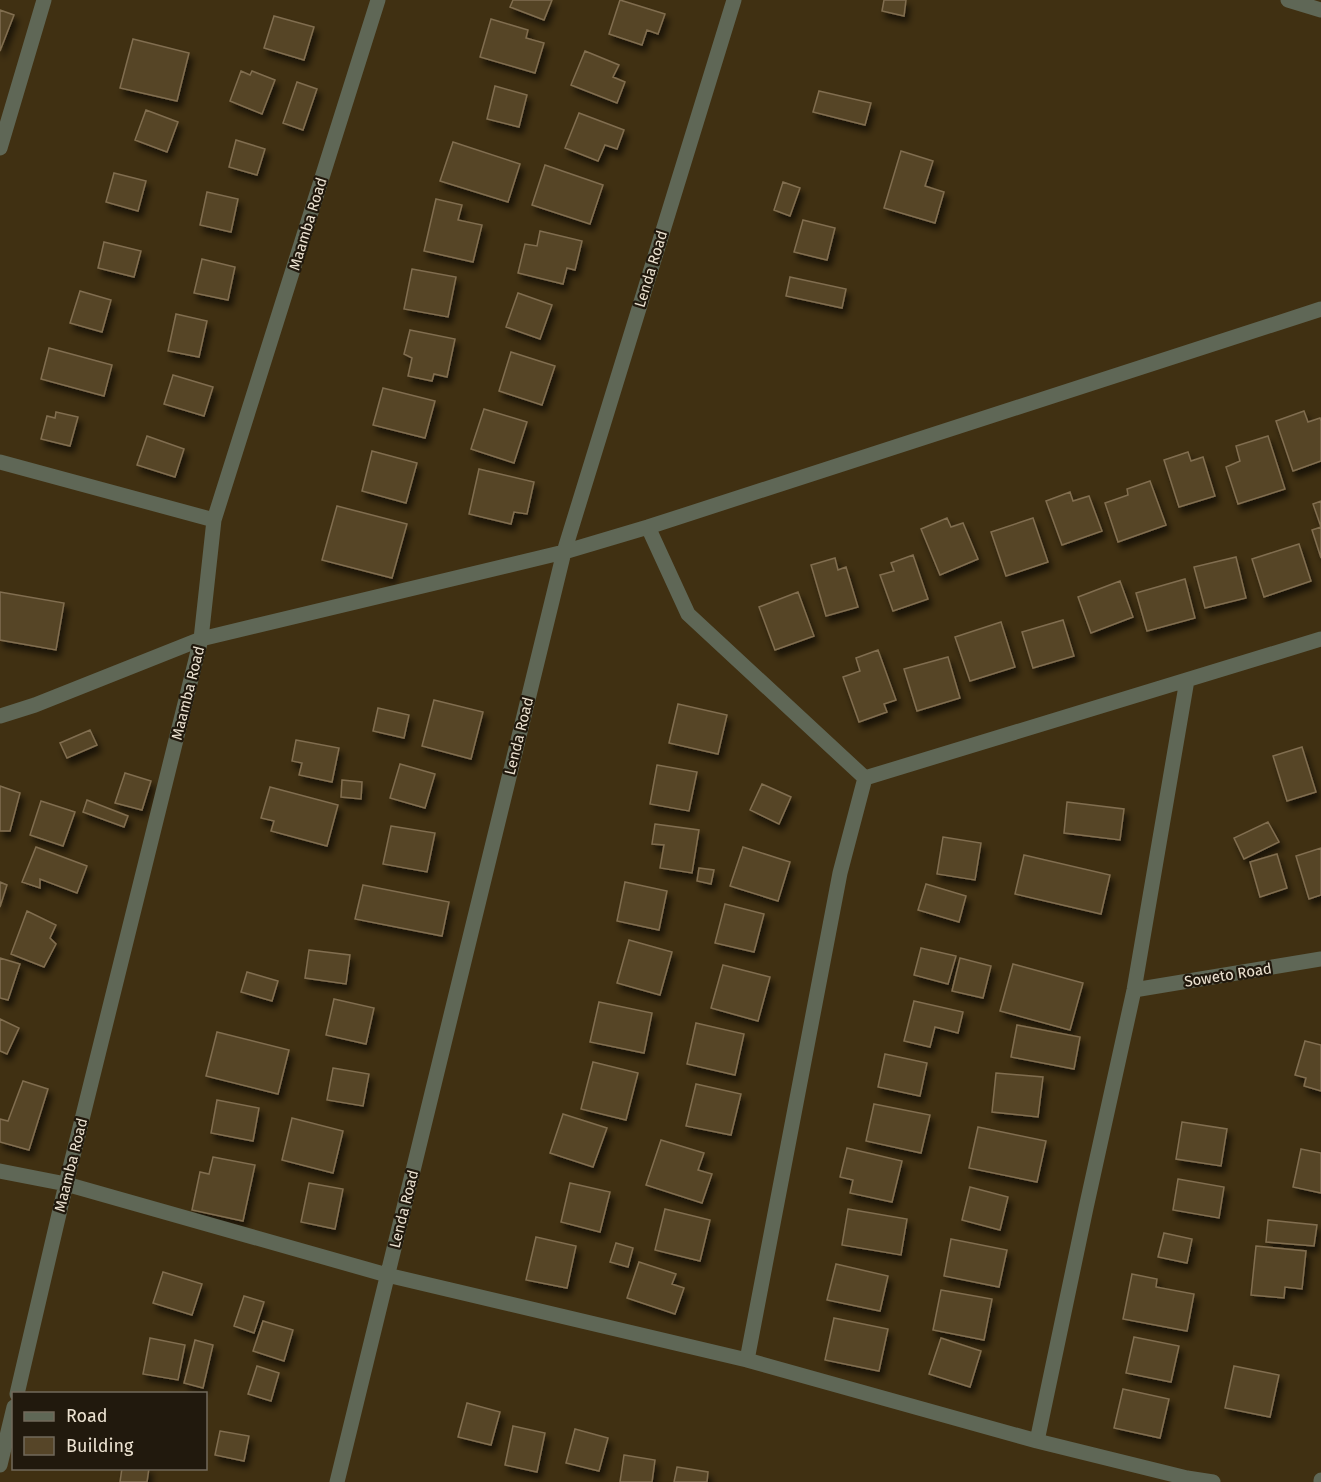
<svg xmlns="http://www.w3.org/2000/svg" width="1321" height="1482" viewBox="0 0 1321 1482" font-family="'Fira Sans',sans-serif">
	<defs>
		<filter id="shadow"><feDropShadow dx="3.5" dy="6" stdDeviation="3" flood-color="#0009"/></filter>
	</defs>
	<rect width="100%" height="100%" fill="#403012"/>
	<path fill="#564528" stroke="#816e50" stroke-width="1.5" filter="url(#shadow)" d="M513,0H552L544,20L510,7Z
		M620,0L665,14L658,34L647,30L642,45L609,34Z
		M884,0H906L904,16L882,11Z
		M0,10L14,15L0,51Z
		M274,16L314,27L304,60L264,48Z
		M491,19L528,30L526,38L544,43L535,73L480,57Z
		M133,39L189,53L177,101L120,88Z
		M585,51L619,65L613,77L625,82L617,103L571,85Z
		M241,71L250,75L252,71L275,80L262,114L230,101Z
		M297,82L317,89L303,130L283,123Z
		M495,86L527,95L519,127L487,119Z
		M819,91L871,103L865,125L813,112Z
		M146,110L178,122L167,152L135,140Z
		M579,113L624,130L617,149L605,145L598,161L565,148Z
		M236,140L265,149L257,175L229,167Z
		M453,142L520,164L508,202L440,181Z
		M901,151L933,161L925,186L944,192L935,223L884,208Z
		M545,165L603,185L590,224L532,205Z
		M114,173L146,181L138,211L106,202Z
		M783,182L800,188L790,216L774,210Z
		M207,192L238,199L231,232L200,225Z
		M436,199L462,205L458,220L482,225L473,262L424,251Z
		M803,220L835,228L827,260L794,252Z
		M540,231L582,241L575,270L567,268L563,284L518,273L525,244L537,246Z
		M104,242L141,251L134,277L98,268Z
		M202,259L235,267L228,300L194,293Z
		M412,269L456,277L448,317L404,309Z
		M790,277L846,289L842,308L786,296Z
		M80,291L111,300L102,332L70,323Z
		M518,293L552,305L540,339L506,327Z
		M176,314L207,321L199,357L168,351Z
		M410,330L455,339L447,377L434,374L432,381L408,376L412,358L404,354Z
		M49,348L112,365L104,396L41,379Z
		M511,352L555,366L542,405L499,391Z
		M173,375L213,387L204,416L164,404Z
		M383,388L435,401L425,438L373,425Z
		M484,409L527,422L514,463L471,449Z
		M1304,411L1308,422L1320,418L1321,421V461L1293,471L1276,421Z
		M56,412L78,417L70,446L41,439L47,416L55,418Z
		M147,436L184,449L175,477L137,465Z
		M1268,436L1285,489L1238,504L1226,467L1240,461L1236,446Z
		M372,451L417,463L406,503L362,491Z
		M1188,452L1191,461L1203,457L1215,496L1179,507L1164,460Z
		M479,469L534,482L527,514L514,512L511,524L469,514Z
		M1150,481L1166,525L1118,542L1105,503L1128,495L1127,489Z
		M1070,492L1073,501L1089,496L1102,531L1062,545L1046,501Z
		M1321,501V558L1312,530L1321,527L1313,504Z
		M337,506L407,524L392,578L322,560Z
		M947,518L951,527L963,523L978,559L940,575L921,529Z
		M1033,518L1048,562L1006,576L991,532Z
		M1299,544L1311,581L1264,597L1252,559Z
		M913,555L928,599L893,611L880,575L894,571L891,563Z
		M1236,557L1246,598L1205,608L1194,567Z
		M835,558L838,570L846,567L858,607L826,616L811,565Z
		M1185,579L1195,618L1147,631L1136,593Z
		M1120,581L1133,617L1091,633L1078,597Z
		M0,592L64,603L56,650L0,640Z
		M798,592L814,636L775,650L759,607Z
		M1063,620L1074,656L1033,668L1022,632Z
		M1001,622L1015,667L970,681L955,637Z
		M878,650L896,700L884,704L887,712L859,722L843,677L860,671L856,658Z
		M948,657L960,698L917,711L904,669Z
		M434,700L483,712L471,759L422,746Z
		M678,704L727,715L718,754L669,743Z
		M378,708L409,715L404,738L373,731Z
		M90,730L97,745L67,758L60,743Z
		M296,740L339,748L332,782L299,775L302,763L292,761Z
		M1302,747L1316,792L1287,801L1273,756Z
		M400,764L435,774L425,808L390,798Z
		M657,765L697,772L689,811L650,804Z
		M125,773L151,781L142,810L115,803Z
		M342,780L362,782L361,799L341,797Z
		M762,784L791,797L779,824L750,810Z
		M0,786L20,793L10,831H0Z
		M270,787L338,805L327,846L271,831L274,821L261,818Z
		M87,800L128,816L124,827L83,812Z
		M41,801L75,812L63,846L30,835Z
		M1067,802L1124,809L1120,840L1064,833Z
		M1268,822L1279,842L1244,859L1234,838Z
		M655,824L699,830L692,873L660,868L664,845L652,844Z
		M391,826L435,833L427,872L383,864Z
		M943,837L981,843L975,880L937,874Z
		M36,847L87,866L77,893L40,879V888L22,882Z
		M743,847L790,862L778,901L730,886Z
		M1321,848V895L1309,899L1296,856Z
		M1277,854L1287,888L1260,897L1250,862Z
		M1024,855L1110,875L1101,914L1015,894Z
		M699,868L714,870L711,884L697,881Z
		M0,882L7,885L0,907Z
		M625,882L667,891L659,930L617,921Z
		M926,884L966,896L959,922L918,910Z
		M363,885L449,902L442,936L355,919Z
		M725,904L764,914L754,952L715,943Z
		M27,911L56,925L50,938L56,944L44,967L11,954Z
		M629,940L672,952L660,995L617,983Z
		M921,948L956,956L948,984L914,975Z
		M309,950L350,955L346,984L305,978Z
		M0,958L20,964L8,1000L0,998Z
		M960,958L991,966L983,998L952,991Z
		M1013,964L1083,983L1070,1030L1000,1011Z
		M723,965L770,977L758,1021L711,1008Z
		M247,972L278,981L272,1001L241,992Z
		M334,999L374,1008L366,1044L326,1035Z
		M914,1001L963,1012L958,1033L935,1027L930,1047L904,1041Z
		M599,1002L652,1013L644,1053L590,1042Z
		M0,1019L19,1028L7,1054L0,1051Z
		M696,1023L744,1034L735,1075L687,1064Z
		M1017,1025L1080,1037L1074,1069L1011,1057Z
		M217,1032L289,1050L278,1094L206,1076Z
		M1305,1041L1321,1045V1091L1304,1086L1306,1078L1295,1075Z
		M885,1054L927,1063L920,1096L878,1087Z
		M593,1062L638,1073L626,1120L581,1109Z
		M333,1068L369,1074L363,1106L327,1100Z
		M996,1073L1043,1077L1038,1117L992,1112Z
		M23,1081L48,1089L29,1150L0,1142V1119L8,1121Z
		M696,1084L741,1094L731,1135L686,1126Z
		M217,1100L259,1108L253,1141L211,1133Z
		M874,1104L930,1115L921,1153L866,1141Z
		M563,1114L607,1128L593,1167L550,1153Z
		M292,1118L343,1131L333,1173L282,1160Z
		M1182,1122L1227,1129L1221,1166L1176,1159Z
		M978,1127L1046,1141L1037,1182L969,1168Z
		M661,1140L704,1153L698,1170L712,1174L702,1203L646,1185Z
		M847,1148L902,1161L892,1202L850,1193L853,1180L840,1177Z
		M1301,1149L1321,1153V1193L1293,1187Z
		M213,1157L255,1165L243,1221L192,1210L200,1172L209,1174Z
		M1178,1179L1224,1187L1219,1218L1173,1210Z
		M309,1183L343,1189L335,1229L301,1222Z
		M570,1183L610,1192L600,1232L561,1222Z
		M970,1187L1008,1197L1000,1230L962,1220Z
		M665,1209L710,1220L700,1261L655,1250Z
		M848,1209L907,1219L901,1255L842,1245Z
		M1268,1220L1317,1225L1314,1246L1266,1242Z
		M1164,1233L1192,1239L1187,1263L1158,1257Z
		M536,1237L576,1246L567,1288L526,1280Z
		M951,1239L1007,1250L999,1287L944,1276Z
		M616,1243L633,1248L628,1267L610,1262Z
		M1256,1246L1306,1251L1302,1289L1285,1287L1284,1298L1251,1295Z
		M639,1262L676,1274L672,1284L684,1288L675,1314L627,1298Z
		M836,1264L888,1276L880,1311L827,1300Z
		M163,1272L202,1284L192,1315L153,1303Z
		M1132,1274L1157,1279L1156,1287L1194,1294L1187,1331L1123,1319Z
		M941,1290L992,1299L984,1340L933,1330Z
		M244,1296L264,1302L254,1333L234,1326Z
		M834,1318L888,1329L879,1371L825,1360Z
		M263,1321L293,1330L284,1361L253,1351Z
		M1134,1337L1179,1346L1171,1382L1126,1373Z
		M150,1338L185,1345L178,1380L143,1374Z
		M941,1338L981,1351L970,1387L929,1374Z
		M195,1340L213,1345L203,1388L184,1383Z
		M257,1366L279,1373L271,1401L248,1394Z
		M1234,1366L1279,1375L1270,1417L1225,1408Z
		M1123,1389L1169,1399L1160,1438L1114,1428Z
		M467,1403L500,1412L491,1445L458,1437Z
		M513,1426L545,1433L537,1472L505,1465Z
		M575,1429L608,1438L599,1471L566,1463Z
		M220,1431L249,1436L244,1461L215,1455Z
		M624,1455L655,1460L652,1482H620Z
		M677,1467L708,1472L707,1482H674Z
		M122,1468H149L147,1482H120Z"/>
	<g fill="none" stroke-linecap="round" stroke-linejoin="round">
		<path stroke="#5f6756" stroke-width="15" d="M0,148L44,0
			M0,462L214,520
			M648,527L688,614L865,778
			M0,716L35,705L201,639L564,552L648,527L1321,309
			M1134,990L1321,959
			M0,1171L66,1184L387,1275L747,1360L1037,1441L1187,1478L1213,1482
			M747,1360L840,873L865,778L1321,639
			M17,1394L66,1184L201,639L214,520L378,0
			M1037,1441L1086,1208L1134,990L1187,680
			M0,1465L14,1407
			M337,1482L564,552L734,0
			M1321,1482V1480"/>
		<path stroke="#5f6756" stroke-width="15" d="M1288,0L1321,10"/>
	</g>
	<g text-anchor="middle" dominant-baseline="central" stroke-width="4.5" stroke-linejoin="round" paint-order="stroke">
		<g font-size="15" fill="#ece2d1" stroke="#21190d">
			<text transform="translate(308 224) rotate(-73)">Maamba Road</text>
			<text transform="translate(651 269) rotate(-73)">Lenda Road</text>
			<text transform="translate(188 693) rotate(-76)">Maamba Road</text>
			<text transform="translate(519 736) rotate(-76)">Lenda Road</text>
			<text transform="translate(1228 975) rotate(-9)">Soweto Road</text>
			<text transform="translate(71 1165) rotate(-76)">Maamba Road</text>
			<text transform="translate(404 1209) rotate(-76)">Lenda Road</text>
		</g>
	</g>
	<rect x="12" y="1392" width="195" height="78" fill="#21190d" stroke="#72695b" stroke-width="1.5"/>
	<rect x="24" y="1412" width="30" height="9" fill="#5f6756" stroke="#72695b" stroke-width="1.5"/>
	<text x="66" y="1422" font-size="18" fill="#ece2d1">Road</text>
	<rect x="24" y="1437" width="30" height="18" fill="#564528" stroke="#72695b" stroke-width="1.5"/>
	<text x="66" y="1452" font-size="18" fill="#ece2d1">Building</text>
</svg>
